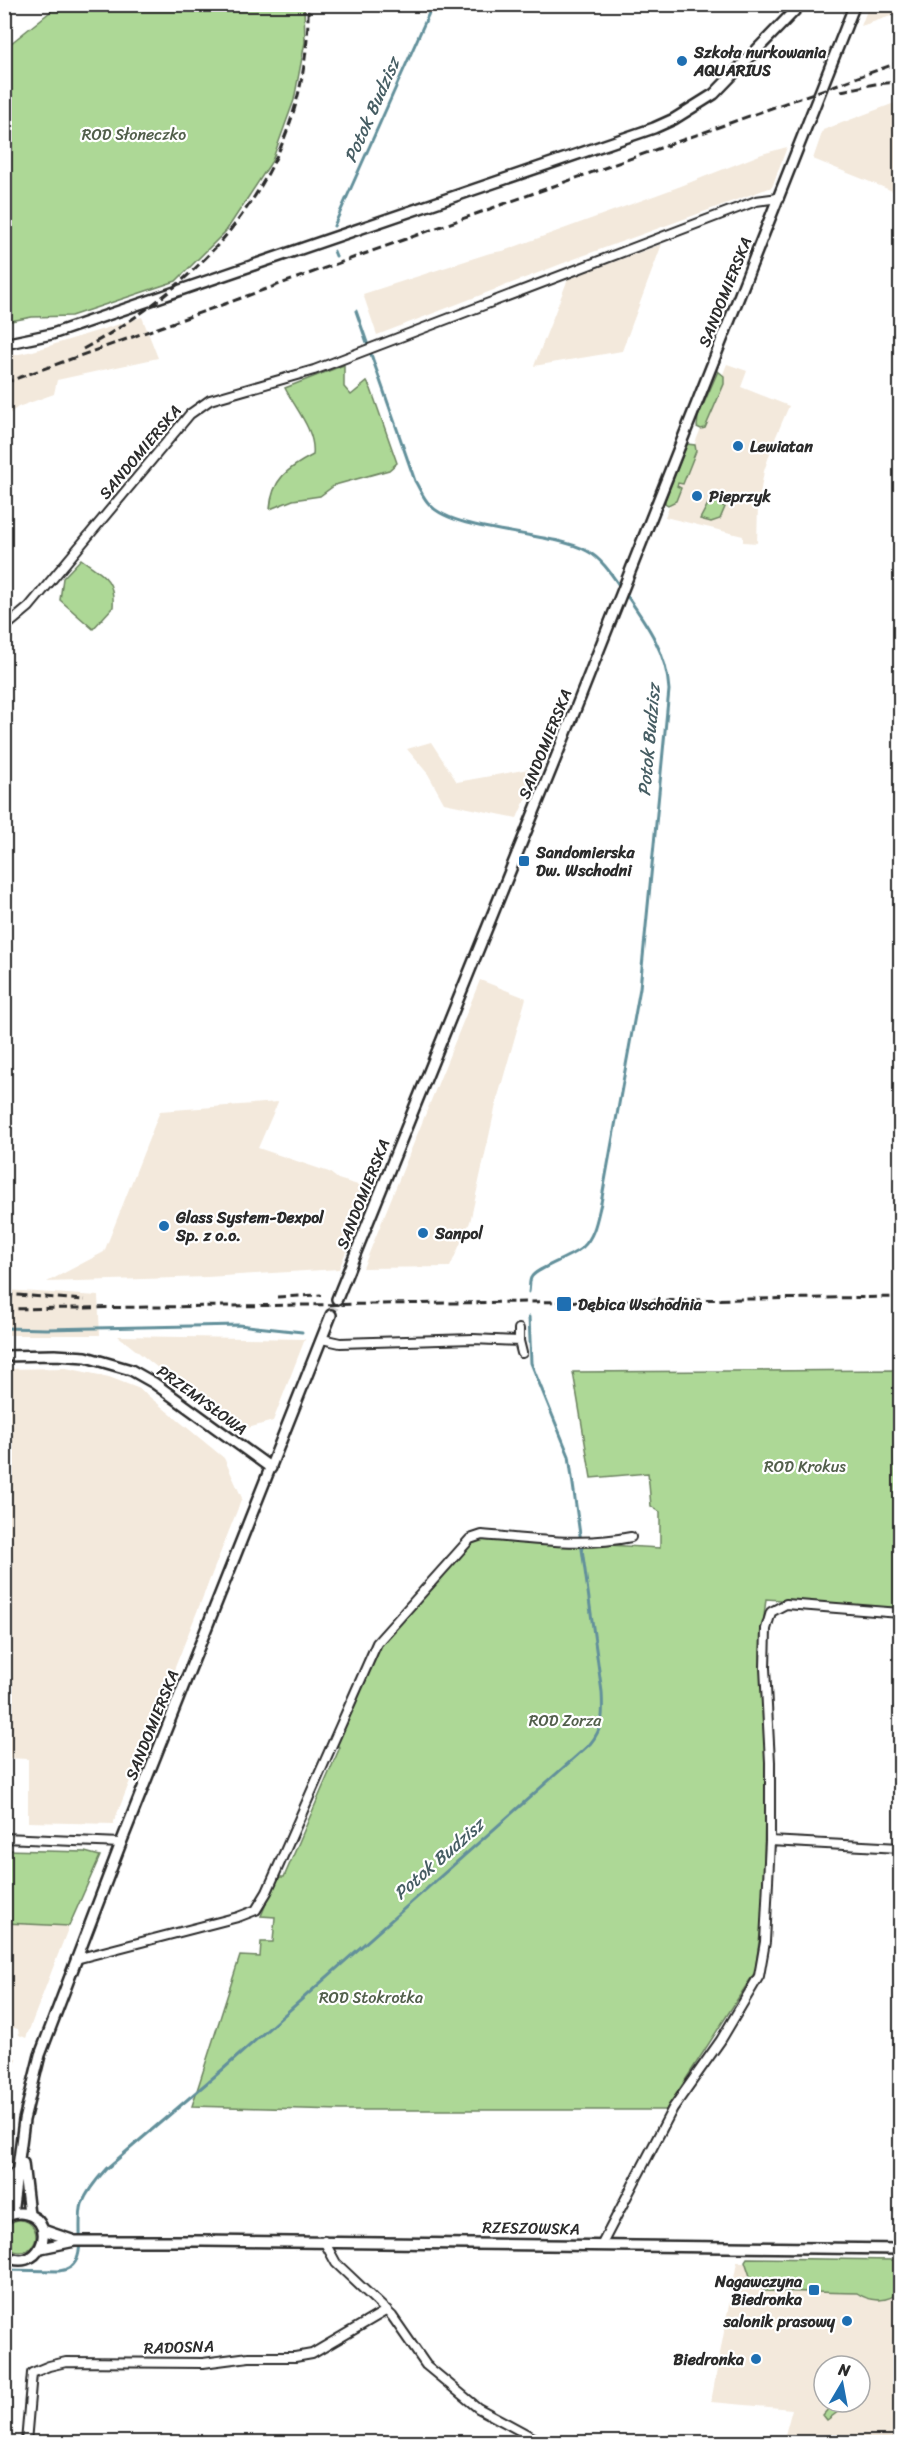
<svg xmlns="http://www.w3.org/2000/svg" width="905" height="2447" viewBox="0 0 905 2447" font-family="Sriracha,sans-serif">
	<rect width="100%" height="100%" fill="#fff"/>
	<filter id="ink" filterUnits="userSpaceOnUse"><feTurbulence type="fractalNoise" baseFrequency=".0167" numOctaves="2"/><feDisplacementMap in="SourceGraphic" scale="12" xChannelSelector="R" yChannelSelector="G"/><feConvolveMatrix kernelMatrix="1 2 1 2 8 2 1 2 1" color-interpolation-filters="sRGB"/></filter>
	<g filter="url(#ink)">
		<path fill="#f3e9dc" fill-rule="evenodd" d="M869,5H900V13L861,26Z
			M900,101V194L813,159L823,130Z
			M787,147L772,187L574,259L377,335L363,294L490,253L503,251L681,186L762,154Z
			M662,244L622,351L534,366L568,279Z
			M142,317L158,358L57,380L54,394L18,407L5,417V357L33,351Z
			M727,364L747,371L741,387L789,406L774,441L764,471L758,506L757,543L743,542V536L665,517Z
			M431,742L457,782L540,767L517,818L444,803L428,774L407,749Z
			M480,980L526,998L497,1100L470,1222L450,1267L363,1268Z
			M278,1102L258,1148L329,1172L338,1179L371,1189L339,1269L207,1277L47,1282L104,1252L160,1111Z
			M5,1290L98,1296L100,1335H5Z
			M118,1336L305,1339L273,1421L237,1431Z
			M66,1368L109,1377L140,1389L224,1458L242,1498L113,1824L28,1822V1759L5,1758V1369Z
			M5,1923L69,1926L26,2038L19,2035L18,2029L7,2026L5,2030Z
			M5,2049L11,2052L10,2056L17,2059L5,2091Z
			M737,2262L900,2263V2442H783L792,2409L711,2402ZM824,2366H860V2402H824Z"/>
		<path fill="#add896" stroke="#6c8260" stroke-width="1.5" d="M60,4L304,5L305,42L294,100L272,161L226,231L176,281L71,316L32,317L5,322V284L7,282L4,279L5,48Z
			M344,365V387L351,395L367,382L371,389L397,463L389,470L335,485L320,496L293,500L270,509C272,479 288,468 313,455C316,431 295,408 285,388Z
			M718,371L724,376V384L705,428L701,429L697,427L698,417Z
			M687,444L695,445L696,451L683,484L678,483L677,486L681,488L676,501L668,505L665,503V500Z
			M716,502L725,507L720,519L711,522L700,519L708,504Z
			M81,559C103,575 115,578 113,607L93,629L60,600L63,578Z
			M900,1370V1608L766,1599L760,1651L766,1761L763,1912L755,1972L666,2110H341L192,2106L240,1956L260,1957L261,1942H273L275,1917L261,1916L277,1877H284L340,1747L334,1744L380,1645L467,1546L483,1538L660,1548V1512L651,1506L648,1473L591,1478L573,1372Z
			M5,1850L85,1852L100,1856L69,1926L5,1923Z
			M4 2236a16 16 0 1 1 32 0a16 16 0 1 1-32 0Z
			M747,2258L894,2260L900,2267V2291C888,2303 870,2302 857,2293L765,2291L752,2282L745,2261Z
			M834,2402H837L843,2408L827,2420L823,2415Z"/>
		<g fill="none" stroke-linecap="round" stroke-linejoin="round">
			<path stroke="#62909b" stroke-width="3" d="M334,226L433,4
				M334,251L336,256
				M356,311L415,481C420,489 423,498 430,505C456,533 550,531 587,551C601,558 612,575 621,588
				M529,1292C530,1288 529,1282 531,1278C534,1269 572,1257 583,1247C595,1236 597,1218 601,1203L640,988L669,690C667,652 646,623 625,593
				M4,1328L46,1329L239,1325L302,1332
				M4,2270L59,2271C91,2268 75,2226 82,2204C87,2191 97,2179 106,2169L222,2070L590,1744C604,1728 603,1712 602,1692L569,1456L531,1363L529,1317"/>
			<path stroke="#d5d5d5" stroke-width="9" stroke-dasharray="9 4.5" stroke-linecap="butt" d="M331,1315L337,1299"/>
			<g stroke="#2b2b2b" stroke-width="12">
				<path id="minor" d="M4,628L29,607L190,414L210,400L314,370L756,201L779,198
					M322,1339L340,1343L473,1339L519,1341V1329
					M519,1341L522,1353
					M4,1838L121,1843
					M770,1841L900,1848
					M76,1959L238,1917L256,1910L267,1892L377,1643L470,1539L482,1535C531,1539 582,1547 631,1537
					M324,2241L336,2263L392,2316L426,2365L478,2408L541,2442
					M602,2244L673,2108L721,2040L759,1976L765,1942L770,1841V1762L765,1668L766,1629L771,1612L786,1604L900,1613
					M26,2442L32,2373L49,2366L66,2362L203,2363L249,2357H295L312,2354L387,2310"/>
			</g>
			<g stroke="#2b2b2b" stroke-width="14">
				<path id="tertiary" d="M4,344L52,334L654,128L674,119L714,94L801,4
					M337,1299L574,713L855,4
					M4,1356L55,1355L86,1357L131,1370L154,1383L271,1468
					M23,2163L29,2214
					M4,2199L14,2174
					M12,2214L24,2120L40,2055L121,1843L331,1315
					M4,2218C11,2214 18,2211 26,2214C61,2223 37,2278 4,2254
					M43,2230L75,2241
					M41,2248L75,2241H202L900,2249"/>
			</g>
			<use href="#minor" stroke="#fff" stroke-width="8"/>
			<use href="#tertiary" stroke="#fff" stroke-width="9"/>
			<path stroke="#2b2b2b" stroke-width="3" stroke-dasharray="9 4.5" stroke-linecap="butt" d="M841,91L875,84L900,82
				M83,349C216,277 311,161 308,4
				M4,383L900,62
				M4,1294L85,1300
				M277,1297L321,1295
				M4,1309L900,1297"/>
		</g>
	</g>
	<g fill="#1f6fb2" stroke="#fff" stroke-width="2">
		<circle cx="682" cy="61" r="6"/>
		<circle cx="738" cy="446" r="6"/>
		<circle cx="697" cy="496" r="6"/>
		<rect x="518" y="855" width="12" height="12" rx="3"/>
		<circle cx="164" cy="1226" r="6"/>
		<circle cx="423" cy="1233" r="6"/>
		<rect x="556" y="1296" width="16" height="16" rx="3"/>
		<rect x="808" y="2284" width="12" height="12" rx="3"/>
		<circle cx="847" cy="2321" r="6"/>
		<circle cx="756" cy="2359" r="6"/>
	</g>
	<g text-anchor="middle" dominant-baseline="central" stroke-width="4.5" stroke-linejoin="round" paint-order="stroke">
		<g font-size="16" font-weight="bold" fill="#2b2b2b" stroke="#fff" text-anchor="start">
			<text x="694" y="52">Szkoła nurkowania<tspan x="694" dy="18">AQUARIUS</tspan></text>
			<text x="750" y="446">Lewiatan</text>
			<text x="709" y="496">Pieprzyk</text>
			<text x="536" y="852">Sandomierska<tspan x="536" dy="18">Dw. Wschodni</tspan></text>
			<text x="176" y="1217">Glass System-Dexpol<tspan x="176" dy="18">Sp. z o.o.</tspan></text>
			<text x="435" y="1233">Sanpol</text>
			<text x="578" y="1304">Dębica Wschodnia</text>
			<text x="802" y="2281" text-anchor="end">Nagawczyna<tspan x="802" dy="18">Biedronka</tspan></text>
			<text x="835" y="2321" text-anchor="end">salonik prasowy</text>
			<text x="744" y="2359" text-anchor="end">Biedronka</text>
		</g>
		<g font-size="16" fill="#525f4b" stroke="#fff">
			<text x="134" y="134">ROD Słoneczko</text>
			<text x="805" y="1466">ROD Krokus</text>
			<text x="565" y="1720">ROD Zorza</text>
			<text x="371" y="1997">ROD Stokrotka</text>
		</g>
		<g font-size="16" fill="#2b2b2b" stroke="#fff">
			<text transform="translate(725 292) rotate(-68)">SANDOMIERSKA</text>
			<text transform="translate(140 452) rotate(-50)">SANDOMIERSKA</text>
			<text transform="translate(545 744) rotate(-68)">SANDOMIERSKA</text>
			<text transform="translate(363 1194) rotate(-68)">SANDOMIERSKA</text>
			<text transform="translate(202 1400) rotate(36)">PRZEMYSŁOWA</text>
			<text transform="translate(152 1725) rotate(-68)">SANDOMIERSKA</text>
			<text transform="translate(531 2228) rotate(1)">RZESZOWSKA</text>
			<text transform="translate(179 2347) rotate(-2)">RADOSNA</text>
		</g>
		<g font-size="18" font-style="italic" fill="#465d63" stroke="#fff">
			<text transform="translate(372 110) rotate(-66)">Potok Budzisz</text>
			<text transform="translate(649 740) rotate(-85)">Potok Budzisz</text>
			<text transform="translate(439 1859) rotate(-41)">Potok Budzisz</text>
		</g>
	</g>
	<rect width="905" height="2447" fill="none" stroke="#fff" stroke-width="24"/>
	<rect x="12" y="12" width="881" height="2423" fill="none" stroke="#2b2b2b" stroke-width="2" filter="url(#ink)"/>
	<g transform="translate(842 2384) rotate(10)"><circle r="28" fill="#ffffff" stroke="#aaaaaa" stroke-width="1.5"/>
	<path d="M0-4.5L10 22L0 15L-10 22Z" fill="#1f6fb2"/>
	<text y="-9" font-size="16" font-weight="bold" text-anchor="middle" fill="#2b2b2b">N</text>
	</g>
</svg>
